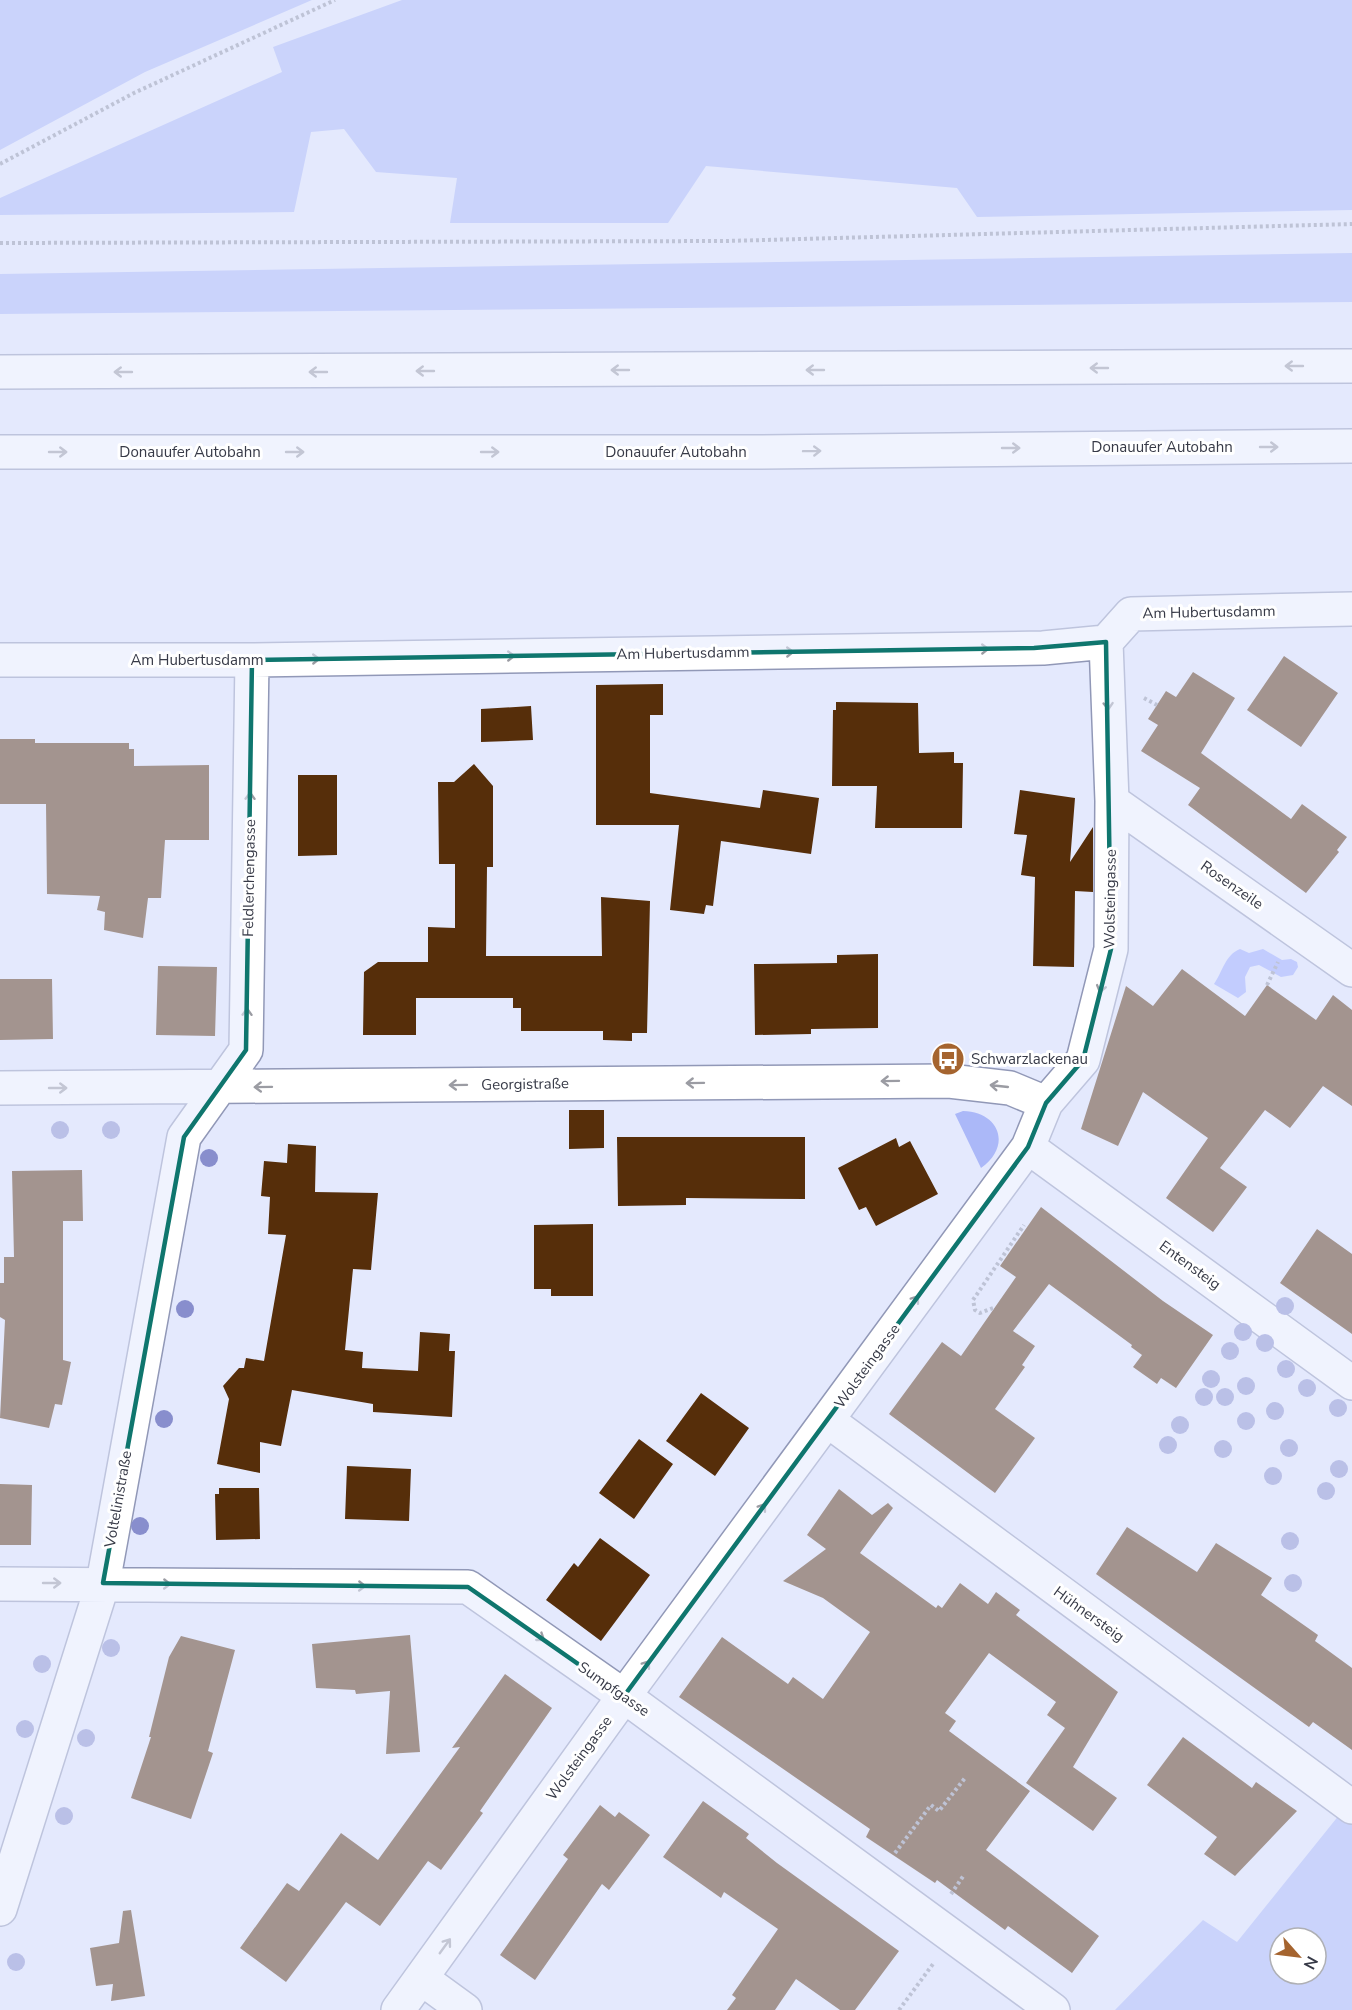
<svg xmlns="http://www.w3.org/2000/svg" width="1352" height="2010" viewBox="0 0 1352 2010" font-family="'Nunito Sans',sans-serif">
	<rect width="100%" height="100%" fill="#e4e9fd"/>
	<path fill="#abb8f8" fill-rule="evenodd" d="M0,0H312L145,72L0,150Z
		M402,0H1352V210L977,217L957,188L706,166L668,223H450L457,178L376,172L344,129L311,132L294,212L0,215V198L282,72L273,47Z
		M1352,253V302L0,314V274Z
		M963,1111C1000,1112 1012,1146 981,1168L955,1114Z
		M1352,1799V2010H1115L1203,1920L1237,1942ZM1280,1938H1316V1974H1280Z"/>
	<path fill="#99a9ff" d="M1240,949L1249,953L1263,949L1282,960L1291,959L1297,962L1298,967L1293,975L1281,977L1259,965L1250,967L1245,977L1246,992L1238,998L1214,984C1223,971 1225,955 1240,949Z"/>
	<path fill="#562e0a" d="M1284,656L1338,693L1301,747L1247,710Z
		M1193,672L1235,698L1201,753L1291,819L1302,804L1347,837L1337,850L1339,852L1306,893L1188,805L1200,788L1141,751L1158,725L1148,719L1166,691L1176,697Z
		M663,684V715H650V793L760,808L763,790L819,798L811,854L721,841L713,906L706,905L704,914L670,910L679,825H596V685Z
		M836,702L918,703L919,753L954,752V763H963L962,828H875L877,786H832L833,710H836Z
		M531,706L533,740L481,742V709Z
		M0,739H35V743H129V749H134V766L209,765V840H165L161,898H148L143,938L104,930L105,912L97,910L100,896L47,894L46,804H0Z
		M474,764L493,786V867H487L486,956H602L601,897L650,901L647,1033H632V1041L603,1040V1031H521V1008H513V998H416V1035H363L364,972L378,962H428V927L455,928V864H439L438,782H454Z
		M298,775H337V855L298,856Z
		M1020,790L1075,798L1070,862L1093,827V892L1075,891L1074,967L1033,966L1035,877L1021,875L1027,835L1014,834Z
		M878,954V1028L811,1029V1034L755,1035L754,964L837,963V955Z
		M158,966L217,967L215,1036L156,1035Z
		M1182,969L1245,1016L1267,985L1316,1020L1333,995L1352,1010V1106L1323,1086L1290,1128L1265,1110L1220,1168L1247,1187L1213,1232L1166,1198L1208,1138L1143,1092L1118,1146L1081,1129L1126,986L1153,1006Z
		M0,979H52L53,1039L0,1040Z
		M569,1110H604V1148L569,1149Z
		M617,1137H805V1199L686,1198V1205L618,1206Z
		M896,1138L899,1147L910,1141L938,1194L876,1226L866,1207L859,1210L838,1168Z
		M288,1144L316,1146L315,1192L378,1193L371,1270L353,1269L345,1350L363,1352L362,1368L418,1371L420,1332L450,1334L449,1351H455L452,1417L373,1412V1404L292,1390L281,1446L260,1442V1473L217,1464L229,1399L223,1386L239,1368H244L246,1358L264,1361L286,1235L268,1234L270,1197L261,1196L264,1161L287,1163Z
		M82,1170L83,1221H63V1360L71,1362L62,1405L55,1404L49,1428L0,1418L5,1320L0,1317V1283H4V1257H14L12,1171Z
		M1041,1207L1163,1301L1213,1335L1176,1388L1161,1378L1157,1384L1133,1367L1142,1355L1131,1347L1132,1345L1049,1284L1013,1331L1035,1346L1022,1365L1025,1367L995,1409L1035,1438L995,1493L889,1414L942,1342L961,1356L1016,1277L1000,1266Z
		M593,1224V1296H551V1289H534V1225Z
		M1317,1229L1352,1254V1334L1280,1283Z
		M701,1393L749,1428L715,1476L666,1441Z
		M639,1439L673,1464L634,1519L599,1493Z
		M347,1466L411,1469L409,1521L345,1519Z
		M0,1484L32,1485L31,1545H0Z
		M219,1488H259L260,1539L216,1540L215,1494H219Z
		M839,1489L872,1515L888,1503L893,1508L860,1553L936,1608L938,1605L942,1608L960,1583L988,1604L996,1592L1020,1610L1016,1615L1118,1692L1073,1767L1117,1798L1093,1831L1026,1783L1065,1728L1047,1715L1056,1702L989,1653L945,1713L956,1721L949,1731L1030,1791L986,1850L1099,1936L1072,1973L1008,1926L1005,1930L937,1880L935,1883L866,1837L870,1829L679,1697L722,1637L788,1684L793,1677L823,1699L870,1632L823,1598L783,1581L826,1549L807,1535Z
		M1127,1527L1197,1572L1216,1543L1272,1578L1261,1595L1318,1635L1315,1641L1352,1668V1750L1313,1722L1309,1727L1096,1574Z
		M600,1538L650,1575L601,1641L546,1600L574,1563L578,1567Z
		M410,1635L420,1752L386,1754L390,1691L356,1694L355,1690L316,1688L312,1644Z
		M181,1636L235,1650L208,1751L213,1753L191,1819L131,1798L151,1737H149L169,1657Z
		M505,1674L552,1708L480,1811L483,1813L441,1870L428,1861L380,1926L346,1902L286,1982L240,1948L287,1883L299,1891L341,1833L378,1860L460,1747L452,1748Z
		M1183,1737L1252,1788L1256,1782L1297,1811L1235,1876L1204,1854L1217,1837L1147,1785Z
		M703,1801L749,1834L746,1838L777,1863L899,1951L855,2010H840L796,1979L775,2010H727L736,1998L732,1995L778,1929L724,1892L721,1898L663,1857Z
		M600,1805L615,1817L619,1812L650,1835L609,1890L602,1884L535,1980L500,1955L568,1859L563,1855Z
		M131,1910L145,1996L111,2001L113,1984L96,1986L90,1948L119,1943L123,1911Z"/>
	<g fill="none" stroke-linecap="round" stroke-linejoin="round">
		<g stroke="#9198b7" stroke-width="36">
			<path id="minor" d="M0,660H252L1043,648L1106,642L1131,614L1352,609
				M1112,801L1352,970
				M0,1088L949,1081L1010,1088L1046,1103
				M1028,1147L1352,1383
				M827,1420L1352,1807
				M0,1584L468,1587L624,1696L1053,2010
				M0,1909L103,1583L184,1137L246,1050L252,660
				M421,1978L465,2010
				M398,2010L624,1696L1028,1147L1046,1103L1083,1060L1111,949L1112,801L1106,642"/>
		</g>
		<g stroke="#9198b7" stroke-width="36">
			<path id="motorway" d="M0,372L1352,366
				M0,452H754L1352,446"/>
		</g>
		<path stroke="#9196a6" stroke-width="4" stroke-dasharray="3 3" stroke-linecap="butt" d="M0,164L134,93L335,0
			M0,243L727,241L1352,224
			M1144,698L1157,705
			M1267,985L1278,962
			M993,1308L980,1313L975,1310L973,1300L1024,1225
			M895,1853L931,1805L939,1811L965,1778
			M951,1894L964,1875
			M899,2010L933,1964"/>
		<use href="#minor" stroke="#fff" stroke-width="33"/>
		<use href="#motorway" stroke="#fff" stroke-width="33"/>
	</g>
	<g fill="#888ecd">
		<circle cx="60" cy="1130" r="9"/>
		<circle cx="111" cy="1130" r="9"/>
		<circle cx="209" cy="1158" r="9"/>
		<circle cx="1285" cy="1306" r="9"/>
		<circle cx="185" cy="1309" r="9"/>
		<circle cx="1243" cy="1332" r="9"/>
		<circle cx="1265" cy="1343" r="9"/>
		<circle cx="1230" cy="1351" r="9"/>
		<circle cx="1286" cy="1369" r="9"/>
		<circle cx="1211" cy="1379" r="9"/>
		<circle cx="1246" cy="1386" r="9"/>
		<circle cx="1307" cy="1388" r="9"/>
		<circle cx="1204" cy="1397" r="9"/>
		<circle cx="1225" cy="1397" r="9"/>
		<circle cx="1338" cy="1408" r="9"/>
		<circle cx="1275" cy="1411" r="9"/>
		<circle cx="164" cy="1419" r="9"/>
		<circle cx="1246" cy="1421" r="9"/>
		<circle cx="1180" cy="1425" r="9"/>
		<circle cx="1168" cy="1445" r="9"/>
		<circle cx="1289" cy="1448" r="9"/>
		<circle cx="1223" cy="1449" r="9"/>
		<circle cx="1339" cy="1469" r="9"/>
		<circle cx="1273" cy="1476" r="9"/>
		<circle cx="1326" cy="1491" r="9"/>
		<circle cx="140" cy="1526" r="9"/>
		<circle cx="1290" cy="1541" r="9"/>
		<circle cx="1293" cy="1583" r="9"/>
		<circle cx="111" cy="1648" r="9"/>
		<circle cx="42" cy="1664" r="9"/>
		<circle cx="25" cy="1729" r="9"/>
		<circle cx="86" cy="1738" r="9"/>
		<circle cx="64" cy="1816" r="9"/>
		<circle cx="16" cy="1962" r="9"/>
	</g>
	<defs><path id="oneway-shaft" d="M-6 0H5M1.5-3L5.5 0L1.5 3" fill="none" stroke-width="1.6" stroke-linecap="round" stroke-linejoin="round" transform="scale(1.5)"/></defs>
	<g stroke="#9b9ca3">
		<use href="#oneway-shaft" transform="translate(1294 366) rotate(180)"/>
		<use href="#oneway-shaft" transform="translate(1099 368) rotate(180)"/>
		<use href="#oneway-shaft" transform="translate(620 370) rotate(180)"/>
		<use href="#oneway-shaft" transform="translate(815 370) rotate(180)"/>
		<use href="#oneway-shaft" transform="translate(425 371) rotate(180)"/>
		<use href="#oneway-shaft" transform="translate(123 372) rotate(180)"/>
		<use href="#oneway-shaft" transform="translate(318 372) rotate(180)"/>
		<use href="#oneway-shaft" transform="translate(1269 447)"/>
		<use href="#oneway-shaft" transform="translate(1011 448)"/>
		<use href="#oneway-shaft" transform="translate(812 451) rotate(-1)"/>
		<use href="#oneway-shaft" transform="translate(58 452)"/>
		<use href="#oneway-shaft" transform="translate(295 452)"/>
		<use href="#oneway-shaft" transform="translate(490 452)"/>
		<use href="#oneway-shaft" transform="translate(980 649) rotate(-1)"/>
		<use href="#oneway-shaft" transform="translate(785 652) rotate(-1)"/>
		<use href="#oneway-shaft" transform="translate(506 656) rotate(-1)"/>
		<use href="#oneway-shaft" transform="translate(311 659) rotate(-1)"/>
		<use href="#oneway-shaft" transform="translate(1108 701) rotate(88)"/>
		<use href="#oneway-shaft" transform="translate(250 801) rotate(-89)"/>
		<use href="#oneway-shaft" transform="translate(1102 984) rotate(104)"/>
		<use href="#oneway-shaft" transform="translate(247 1017) rotate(-89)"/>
		<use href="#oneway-shaft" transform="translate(890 1081) rotate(179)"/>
		<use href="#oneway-shaft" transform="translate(695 1083) rotate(179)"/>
		<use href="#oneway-shaft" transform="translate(458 1085) rotate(179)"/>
		<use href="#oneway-shaft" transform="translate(999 1086) rotate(-174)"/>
		<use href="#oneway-shaft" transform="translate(263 1087) rotate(179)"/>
		<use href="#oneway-shaft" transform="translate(58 1088)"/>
		<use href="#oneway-shaft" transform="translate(913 1303) rotate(-54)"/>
		<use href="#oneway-shaft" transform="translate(760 1511) rotate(-54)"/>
		<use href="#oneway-shaft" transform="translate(52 1583)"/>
		<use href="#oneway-shaft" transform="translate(162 1584) rotate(1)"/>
		<use href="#oneway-shaft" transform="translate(357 1586) rotate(1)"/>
		<use href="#oneway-shaft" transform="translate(537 1635) rotate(35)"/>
		<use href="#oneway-shaft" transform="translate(644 1668) rotate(-54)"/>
		<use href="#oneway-shaft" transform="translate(445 1946) rotate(-54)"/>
	</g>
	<path d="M0 0H1352V2010H0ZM1106,642L1111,949L1083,1060L1046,1103L1028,1147L624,1696L468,1587L103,1583L184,1137L246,1050L252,660L1034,648Z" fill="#e4e9fd" fill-opacity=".55" fill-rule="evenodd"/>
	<path fill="none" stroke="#0f766e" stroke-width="4.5" stroke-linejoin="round" d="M1106,642L1111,949L1083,1060L1046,1103L1028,1147L624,1696L468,1587L103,1583L184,1137L246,1050L252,660L1034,648Z"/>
	<defs>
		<g id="bus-disc" transform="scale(1.725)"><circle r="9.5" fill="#a5642f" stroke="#fff"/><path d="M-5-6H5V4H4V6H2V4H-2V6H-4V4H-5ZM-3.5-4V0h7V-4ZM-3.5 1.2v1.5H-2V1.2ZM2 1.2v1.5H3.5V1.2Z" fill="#fff"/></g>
	</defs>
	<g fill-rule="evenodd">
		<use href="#bus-disc" x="948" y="1059"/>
	</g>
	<g text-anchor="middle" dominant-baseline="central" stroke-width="6" stroke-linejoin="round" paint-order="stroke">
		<g font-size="15" fill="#373a47" stroke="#fff">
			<text x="1162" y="447">Donauufer Autobahn</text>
			<text x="190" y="452">Donauufer Autobahn</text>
			<text x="676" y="452">Donauufer Autobahn</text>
			<text transform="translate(1209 612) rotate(-1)">Am Hubertusdamm</text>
			<text transform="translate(683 653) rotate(-1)">Am Hubertusdamm</text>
			<text x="197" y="660">Am Hubertusdamm</text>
			<text transform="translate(249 878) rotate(-89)">Feldlerchengasse</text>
			<text transform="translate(1232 885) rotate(35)">Rosenzeile</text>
			<text transform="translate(1110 899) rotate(-89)">Wolsteingasse</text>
			<text transform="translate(525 1084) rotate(-1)">Georgistraße</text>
			<text transform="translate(1190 1265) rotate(36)">Entensteig</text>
			<text transform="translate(867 1366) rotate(-54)">Wolsteingasse</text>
			<text transform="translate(118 1499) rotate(-80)">Voltelinistraße</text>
			<text transform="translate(1089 1614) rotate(36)">Hühnersteig</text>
			<text transform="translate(614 1689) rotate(35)">Sumpfgasse</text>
			<text transform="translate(579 1758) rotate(-54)">Wolsteingasse</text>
		</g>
		<g font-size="15" fill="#373a47" stroke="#fff" text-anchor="start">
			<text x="971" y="1059">Schwarzlackenau</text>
		</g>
	</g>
	<g transform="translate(1298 1956) rotate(118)"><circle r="28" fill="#ffffff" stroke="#afb0b5" stroke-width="1.5"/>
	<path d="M0-4.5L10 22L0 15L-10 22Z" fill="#a5642f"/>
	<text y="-9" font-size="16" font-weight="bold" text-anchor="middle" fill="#373a47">N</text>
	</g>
</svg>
